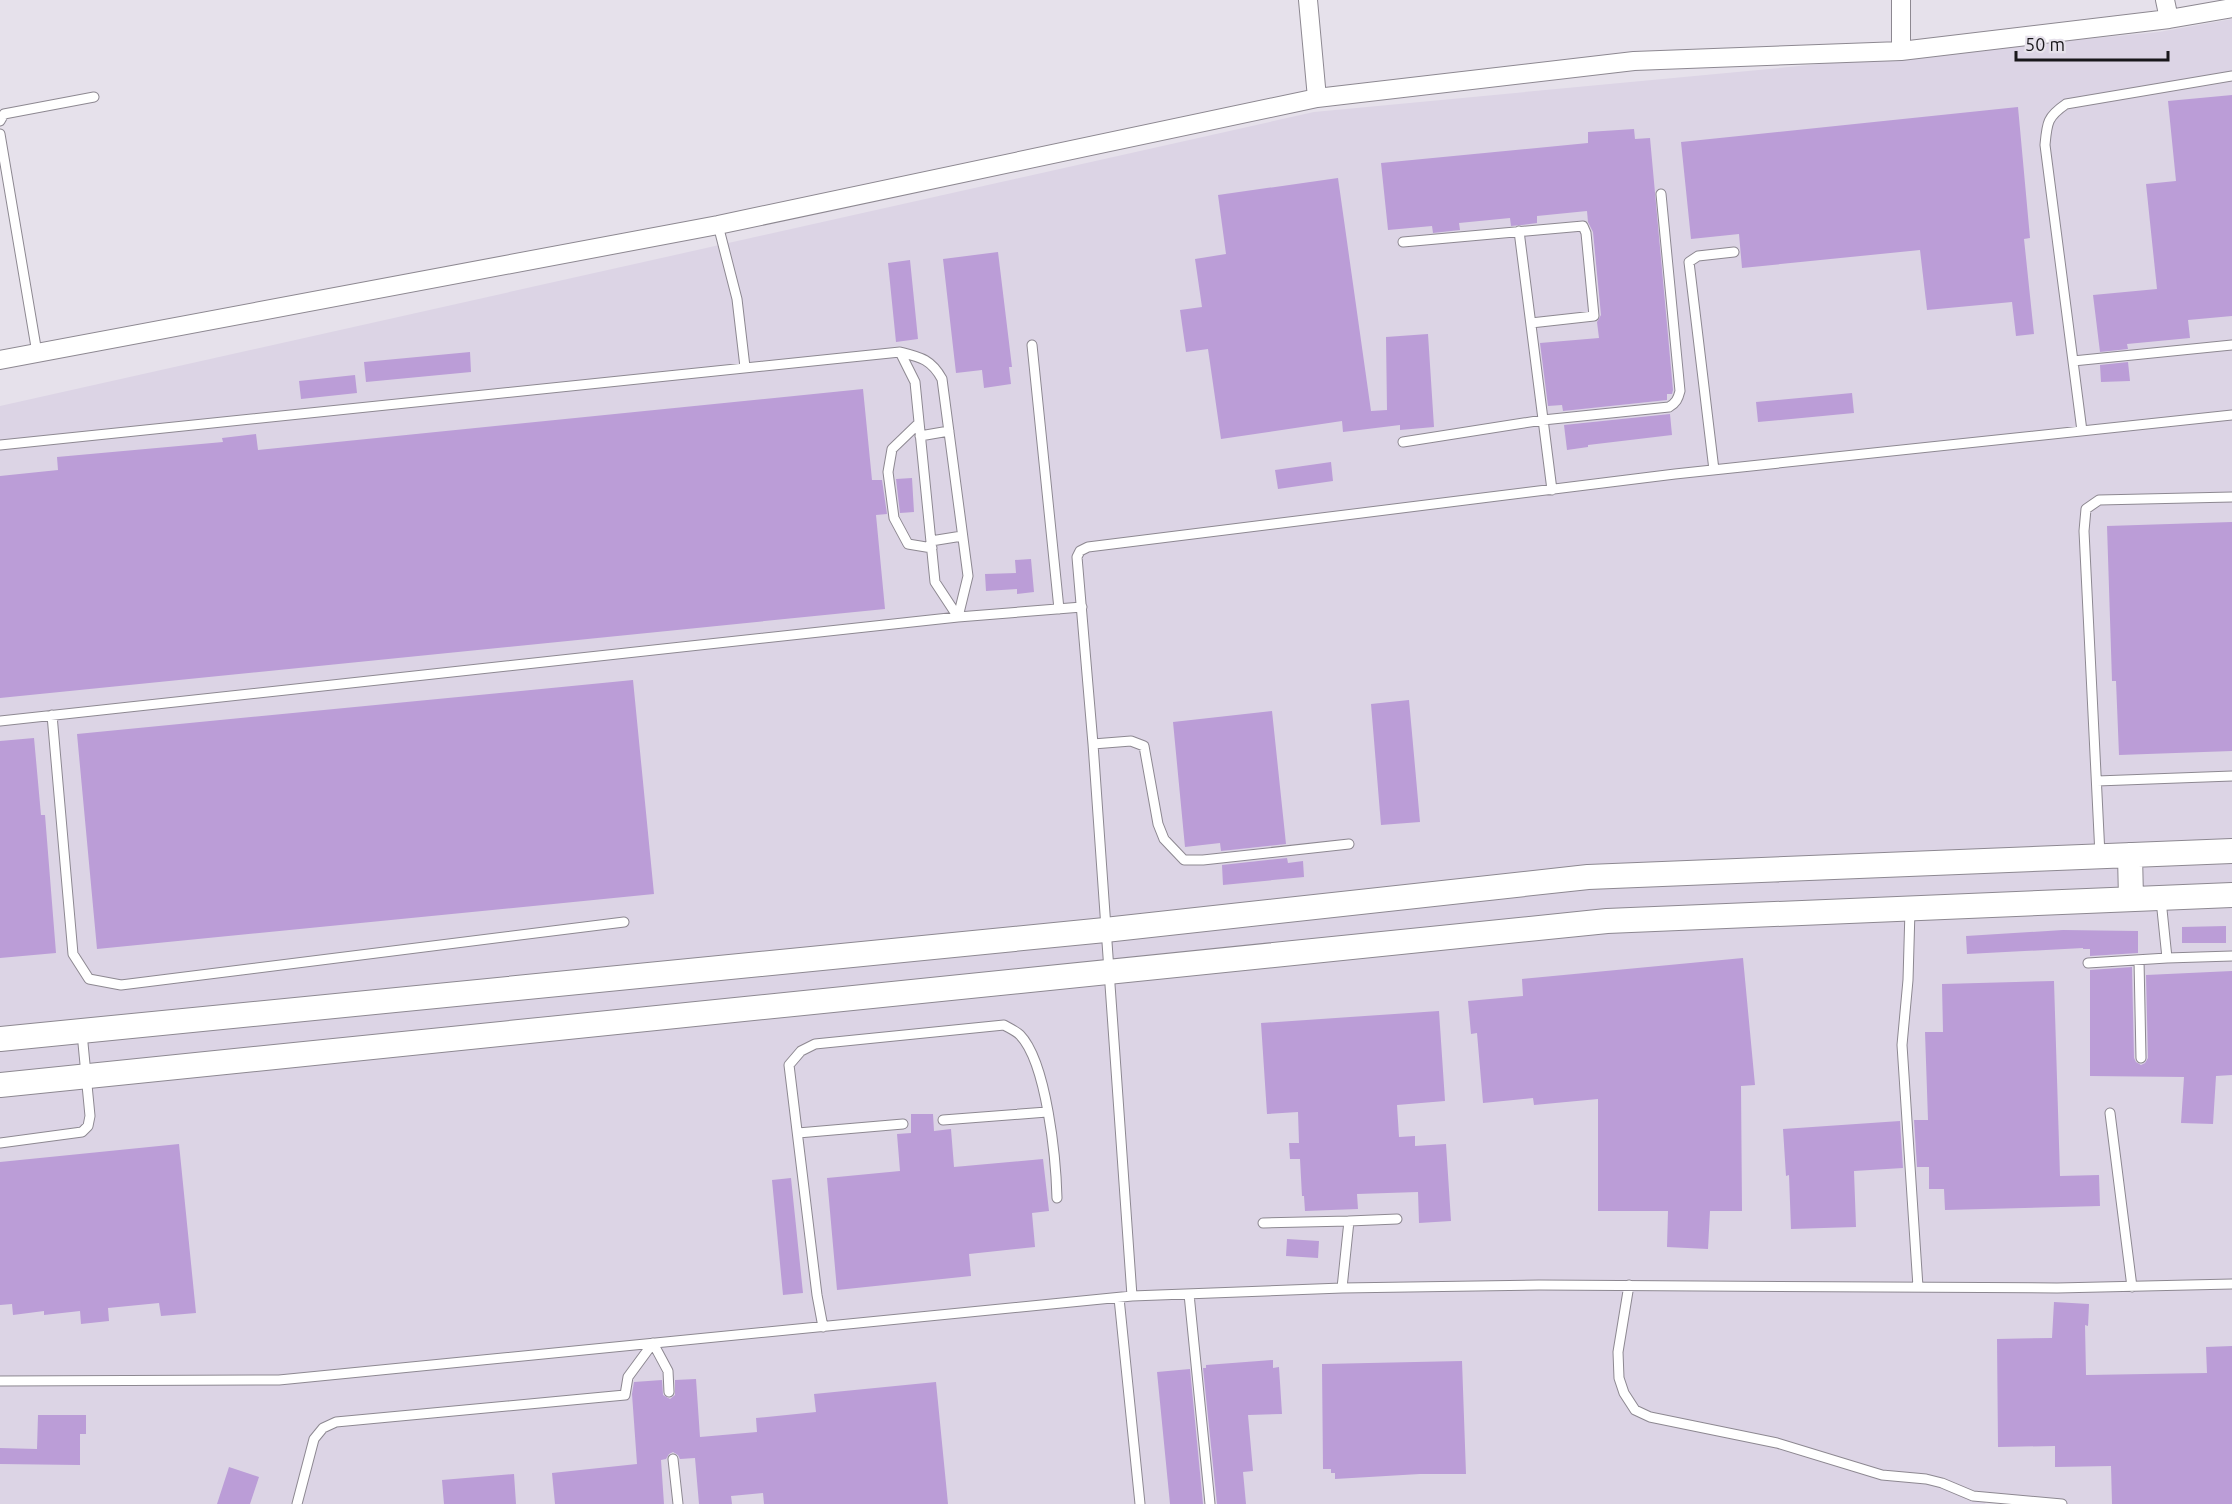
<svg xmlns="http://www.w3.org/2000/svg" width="2232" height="1504" viewBox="0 0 2232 1504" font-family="Ubuntu,sans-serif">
	<rect width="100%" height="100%" fill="#e6e1eb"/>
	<path fill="#dcd4e5" d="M2232,19V1504H2023L1989,1497L1985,1504H0V406L1314,112L2159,32Z"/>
	<path fill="#bb9dd7" d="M2232,95V316L2188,320L2190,338L2127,344L2128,349L2100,352L2093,295L2157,289L2146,184L2176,181L2168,101Z
		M2018,107L2030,238L2024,239L2034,334L2016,336L2012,302L1927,310L1920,250L1742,268L1739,234L1691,239L1681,142Z
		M1634,129L1635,139L1650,138L1673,390L1672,394H1667V400L1563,411L1562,405L1548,406L1540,343L1599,338L1597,322L1601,315L1593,232L1588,222L1587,211L1537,216V223L1522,225L1511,226L1510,218L1459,223L1460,230L1433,233L1432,226L1388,230L1381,163L1588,143V132Z
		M1338,178L1371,411L1387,410L1386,337L1428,334L1434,427L1400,430V425L1343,432L1342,421L1221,439L1208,349L1186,352L1180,310L1202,307L1195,259L1226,254L1218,195Z
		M998,252L1012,367H1009L1011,384L984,388L982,370L956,373L943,259Z
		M910,260L918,339L896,342L888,263Z
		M470,352L471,372L366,382L364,362Z
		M2128,362L2130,381L2101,382L2100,365Z
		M355,375L357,393L301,399L299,381Z
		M863,389L872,480H882L887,514L876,515L885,609L0,698V476L58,470L57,457L223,442L222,438L256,434L258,450Z
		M1852,393L1854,413L1758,422L1756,402Z
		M1670,414L1672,435L1588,445V447L1567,450L1564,425Z
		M1331,462L1333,481L1278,489L1275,470Z
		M912,478L914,512L900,513L896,479Z
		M2232,522V751L2119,755L2116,681H2112L2107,526Z
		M1031,559L1034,592L1017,594V589L986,591L985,574L1016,573L1015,560Z
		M633,680L654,894L97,949L77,734Z
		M1409,700L1420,822L1381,825L1371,704Z
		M1272,711L1286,844L1221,851L1220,843L1185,847L1173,722Z
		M34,738L41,815H45L56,953L0,958V741Z
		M1287,858L1288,863L1303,861L1304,877L1223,885L1222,865Z
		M2226,926V943H2182V927Z
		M2063,930L2138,931V953L2090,956V949H2083V948L1967,954L1966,936Z
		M1743,958L1755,1085L1741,1086L1742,1211H1710L1708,1249L1667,1247L1668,1211H1598V1099L1534,1105L1533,1098L1483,1103L1477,1033L1471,1034L1468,1001L1523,996L1522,979Z
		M2132,967L2134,1058L2136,1062L2141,1065L2145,1063L2148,1058L2146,975L2232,971V1075L2216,1076L2213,1124L2181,1123L2184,1077L2090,1076V970Z
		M2054,981L2060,1176L2099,1175L2100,1206L1945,1210L1944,1189H1929V1167H1917L1914,1120H1928L1925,1032H1943L1942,984Z
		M1439,1011L1445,1101L1397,1105L1399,1137L1415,1136V1146L1446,1144L1451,1221L1419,1223L1418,1192L1357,1194L1358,1209L1305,1211L1304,1196H1302L1300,1159H1290L1289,1143H1299L1298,1112L1267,1114L1261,1023Z
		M911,1114H933L934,1131L951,1129L954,1167L1043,1159L1049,1211L1032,1213L1035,1247L969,1254L971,1276L837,1290L827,1178L900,1171L897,1134L911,1133Z
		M1900,1121L1903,1168L1854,1171L1856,1227L1791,1229L1789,1175L1786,1176L1783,1129Z
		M179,1144L196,1313L161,1316L159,1303L108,1308L109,1321L81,1324L80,1311L44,1315V1311L13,1315L12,1304L0,1305V1162Z
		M791,1178L803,1293L783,1295L772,1180Z
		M1287,1239L1319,1241L1318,1258L1286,1256Z
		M2054,1302L2089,1304L2088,1326L2085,1325L2086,1375L2207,1373L2206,1347L2232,1346V1504H2112L2111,1466L2055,1467V1446L1998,1447L1997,1339L2052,1338Z
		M1273,1360V1368L1279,1367L1282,1414L1248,1415L1253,1471L1243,1472L1246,1504H1217L1203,1368H1206V1365Z
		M1462,1361L1466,1474H1420L1335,1479V1473H1331V1469H1323L1322,1364Z
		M1190,1369L1203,1504H1170L1157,1372Z
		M696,1379L700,1437L757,1432L756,1418L816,1412L814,1394L936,1382L948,1504H764L763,1493L731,1496L732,1504H699L695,1458L680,1459L678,1455L673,1452L669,1454L666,1459L661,1460L664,1504H555L552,1473L637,1464L632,1394L634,1382L662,1380L663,1395L670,1399L675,1395V1380Z
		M38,1415H86V1434H80V1465L0,1464V1448L37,1449Z
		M229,1467L259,1477L250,1504H217Z
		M514,1474L516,1504H444L442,1480Z"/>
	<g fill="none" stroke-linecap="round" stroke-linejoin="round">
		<g stroke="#8d8891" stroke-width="11">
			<path id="lane" d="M0,121L4,114L94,97
				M0,134L37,353
				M718,225L737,299L745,367
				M1519,231L1552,490
				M1403,242L1583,226L1586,233L1594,316L1531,323
				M1032,345L1059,609
				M900,352L915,382L935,582L958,617
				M2073,361L2232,345
				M919,423L892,449L888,472L894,518L908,544L932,548
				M2082,431L2045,145C2047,123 2047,117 2066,104L2232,76
				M920,436L949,431
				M1403,442L1543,420L1669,407C1676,403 1678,399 1680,391L1661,194
				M0,445L900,352C920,357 931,359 942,379L968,576L958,617
				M1714,470L1689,262L1698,256L1734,252
				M931,541L962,536
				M52,715L73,954L89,979L121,985L624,922
				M0,721L958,617L1082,607
				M1093,744L1131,741L1144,746L1158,824L1164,839L1184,860H1203L1349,844
				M2097,781L2232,776
				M2100,855L2084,531L2086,509L2099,500L2232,497
				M2161,900L2167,958L2232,956
				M1910,910L1908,980L1902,1045L1918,1287
				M2139,960L2141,1058
				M2088,963L2167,958
				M2110,1113L2132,1287
				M943,1120L1047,1112
				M798,1133L903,1124
				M0,1143L82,1132L88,1126L90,1116L82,1033
				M1263,1223L1349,1221
				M1629,1285L1618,1352L1619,1378L1624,1393L1635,1410L1650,1417L1777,1443L1882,1475L1926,1479L1942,1483L1973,1496L2062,1504
				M1342,1288L1349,1221L1397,1219
				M1189,1294L1210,1504
				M1132,1296L1093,744L1077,557L1080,551L1088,547L1675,474L2232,415
				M1119,1298L1140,1504
				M823,1327L817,1295L789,1065L801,1051L815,1044L1004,1025C1009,1028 1016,1031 1020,1035C1047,1063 1056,1160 1057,1198
				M0,1381L279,1380L1132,1296L1342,1288L1539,1285L2057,1288L2232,1284
				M673,1459L678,1504
				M297,1504L314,1439L323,1428L336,1422L625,1395L628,1377L653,1343L668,1371L669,1392"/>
		</g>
		<g stroke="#8d8891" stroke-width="20">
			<path id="street" d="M1308,0L1317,98
				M2165,0L2169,19
				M1901,51V0
				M0,360L718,225L1317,98L1634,61L1901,51L2169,19L2232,8"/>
		</g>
		<g stroke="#8d8891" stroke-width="26">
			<path id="secondary" d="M2130,855L2131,899
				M0,1039L1105,930L1588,877L2232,851
				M0,1085L1607,921L2232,895"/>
		</g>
		<use href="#lane" stroke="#fff" stroke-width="9"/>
		<use href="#street" stroke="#fff" stroke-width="18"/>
		<use href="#secondary" stroke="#fff" stroke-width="24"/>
	</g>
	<path d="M2016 51v9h152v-9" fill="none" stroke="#19171b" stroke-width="3"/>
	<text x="2025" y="51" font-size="18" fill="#19171b" stroke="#e6e1eb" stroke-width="4.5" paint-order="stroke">50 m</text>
</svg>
